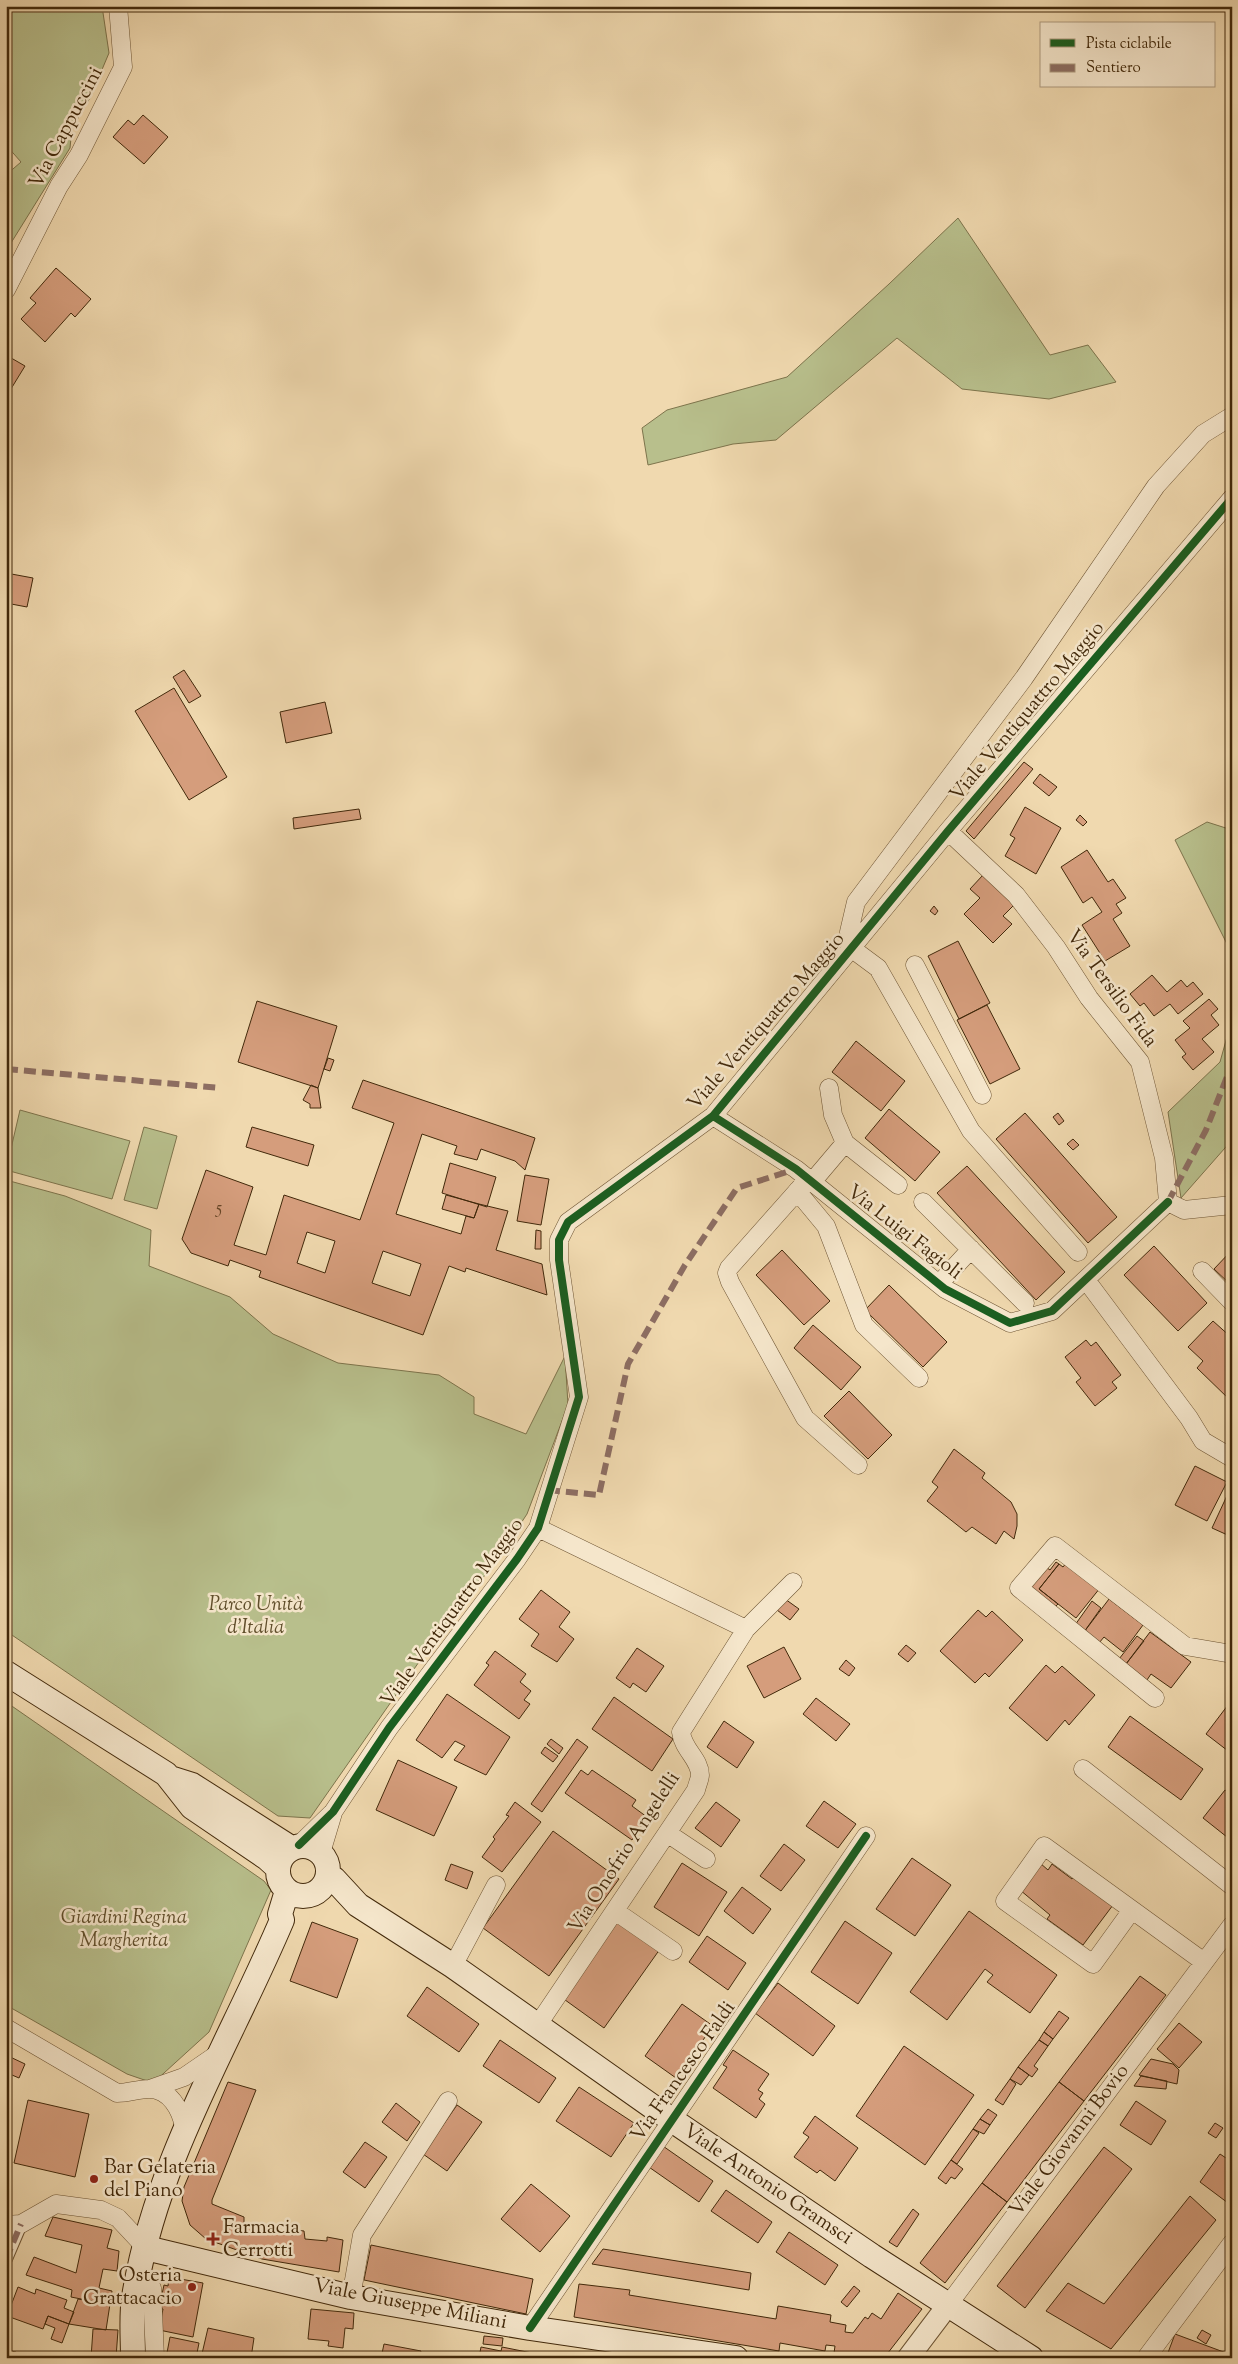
<svg xmlns="http://www.w3.org/2000/svg" width="1238" height="2364" viewBox="0 0 1238 2364" font-family="'Sorts Mill Goudy',serif">
	<rect width="100%" height="100%" fill="#f0d9af"/>
	<filter id="stains"><feTurbulence type="fractalNoise" baseFrequency=".004" numOctaves="4"/><feColorMatrix values="0 0 0 0 .2 0 0 0 0 .09 0 0 0 0 .02 0 0 0 .5 -.17"/></filter>
	<radialGradient id="worn" r=".72"><stop offset=".6" stop-color="#630" stop-opacity="0"/><stop offset="1" stop-color="#630" stop-opacity=".3"/></radialGradient>
	<path fill="#b8bf8c" stroke="#7d744c" d="M6,6H102L109,53L90,98L72,128L70,148L6,251V175L21,162L6,145Z
		M958,218L1050,355L1088,345L1116,382L1049,399L962,389L897,338L776,440L733,444L648,465L642,428L667,410L787,377L889,284Z
		M1207,822L1232,830V954L1175,840Z
		M1232,1019V1140L1181,1198L1168,1112L1220,1062Z
		M20,1110L130,1141L112,1199L6,1170Z
		M144,1127L177,1136L157,1209L124,1200Z
		M6,1180L65,1196L151,1230L149,1266L230,1297L273,1334L338,1363L439,1375L474,1397V1414L526,1434L565,1356L568,1405L527,1514L488,1573L472,1586L310,1818L278,1816L6,1631Z
		M6,1702L264,1881L271,1890L209,2032L153,2083L127,2074L6,2005Z"/>
	<path fill="#d59d7c" stroke="#42290b" fill-rule="evenodd" d="M143,115L168,137L144,164L113,137L128,120L134,125Z
		M56,268L91,299L75,317L71,313L45,342L21,319L36,303L30,298Z
		M6,355L25,366L6,397Z
		M6,573L33,578L27,607L6,603Z
		M184,670L201,696L189,703L173,677Z
		M174,688L227,777L189,800L135,711Z
		M325,702L332,733L286,743L280,712Z
		M1024,762L1033,769L974,839L966,831Z
		M1040,774L1057,787L1049,796L1033,783Z
		M1025,807L1061,828L1036,874L1005,856L1015,838L1010,835Z
		M359,809L361,819L294,829L293,818Z
		M1080,815L1087,822L1083,826L1076,820Z
		M1087,850L1108,882L1113,879L1126,898L1116,904L1122,913L1113,919L1130,946L1105,961L1082,925L1102,912L1092,897L1083,903L1061,867Z
		M983,875L1014,905L1003,916L1012,924L993,943L964,914L980,898L970,889Z
		M934,906L938,911L935,915L930,911Z
		M958,941L990,1003L959,1019L928,956Z
		M1152,975L1167,992L1181,980L1187,987L1193,982L1203,994L1178,1014L1170,1004L1154,1016L1144,1003L1140,1006L1130,994Z
		M1209,999L1218,1009L1211,1015L1219,1025L1202,1039L1214,1052L1193,1070L1182,1057L1186,1054L1175,1040L1190,1028L1183,1021Z
		M257,1001L337,1026L318,1088L238,1062Z
		M987,1005L1020,1069L990,1084L957,1020Z
		M856,1041L905,1081L881,1111L832,1072Z
		M328,1058L334,1060L330,1071L324,1069Z
		M363,1080L535,1138L525,1170L515,1161L481,1149L477,1160L454,1154L457,1146L422,1134L396,1214L461,1234L466,1216L474,1218L479,1204L508,1211L496,1250L542,1264L547,1295L466,1268L465,1272L449,1266L423,1335L259,1277L261,1271L230,1260L228,1266L191,1253L182,1239L206,1170L253,1187L234,1245L266,1255L284,1195L360,1220L394,1123L352,1108ZM307,1232L335,1241L325,1273L297,1263ZM383,1251L421,1264L410,1296L372,1283Z
		M311,1085L318,1088L321,1108H310V1104L303,1100Z
		M889,1109L940,1152L915,1181L865,1138Z
		M1025,1113L1117,1217L1088,1243L996,1139Z
		M1058,1113L1064,1121L1059,1125L1053,1117Z
		M252,1127L314,1145L308,1166L246,1147Z
		M1073,1139L1079,1145L1073,1150L1067,1144Z
		M450,1163L496,1177L487,1207L442,1193Z
		M967,1166L1065,1272L1036,1300L937,1193Z
		M525,1175L549,1179L541,1225L517,1221Z
		M446,1195L479,1204L474,1218L442,1209Z
		M536,1230L541,1231V1249H535Z
		M1154,1246L1207,1303L1178,1331L1124,1275Z
		M782,1250L830,1301L804,1325L756,1275Z
		M1232,1250V1286L1214,1269Z
		M889,1285L947,1342L923,1367L865,1310Z
		M1213,1321L1232,1338L1231,1401L1197,1368L1203,1361L1188,1347Z
		M813,1325L861,1367L841,1390L794,1348Z
		M1086,1340L1091,1346L1096,1342L1121,1375L1112,1382L1117,1388L1095,1406L1076,1382L1081,1378L1065,1357Z
		M849,1391L892,1435L868,1459L824,1416Z
		M954,1449L985,1473L982,1478L1011,1502L1017,1514V1526L1014,1539L1004,1531L996,1544L972,1527L966,1532L927,1501L938,1487L932,1482Z
		M1195,1466L1227,1482L1207,1521L1175,1505Z
		M1231,1487H1232V1537L1212,1528Z
		M1056,1562L1059,1564L1039,1589L1058,1604L1053,1609L1028,1590L1046,1567L1050,1570Z
		M1067,1562L1100,1588L1076,1618L1039,1589L1059,1564L1063,1567Z
		M541,1590L570,1612L559,1627L574,1639L557,1662L531,1646L539,1634L519,1619Z
		M785,1599L799,1609L790,1620L777,1610Z
		M1109,1599L1143,1625L1123,1652L1104,1637L1099,1643L1084,1632Z
		M1092,1601L1101,1608L1084,1632L1075,1625Z
		M978,1610L986,1617L992,1611L1023,1640L989,1677L985,1673L975,1683L940,1651Z
		M1150,1632L1191,1662L1171,1688L1151,1674L1147,1680L1126,1664Z
		M1137,1636L1144,1641L1126,1664L1119,1659Z
		M906,1645L916,1653L908,1662L898,1654Z
		M784,1647L801,1679L764,1698L747,1666Z
		M637,1648L664,1666L646,1692L633,1683L630,1688L616,1678Z
		M495,1651L526,1674L520,1682L531,1691L524,1700L530,1704L519,1719L474,1685L489,1665L486,1663Z
		M846,1660L855,1668L849,1676L839,1669Z
		M1046,1665L1055,1673L1062,1666L1095,1695L1069,1725L1065,1720L1047,1741L1009,1708Z
		M447,1694L510,1737L486,1775L454,1760L465,1746L455,1741L442,1758L416,1740Z
		M614,1697L673,1739L652,1771L592,1729Z
		M816,1698L850,1724L836,1741L803,1714Z
		M1231,1701L1232,1702V1754L1206,1734Z
		M1130,1716L1203,1769L1181,1800L1108,1747Z
		M724,1721L754,1742L737,1768L707,1747Z
		M551,1739L563,1748L559,1754L547,1744Z
		M577,1739L588,1747L542,1812L531,1804Z
		M545,1747L558,1756L553,1762L541,1753Z
		M398,1760L457,1787L434,1836L376,1810Z
		M581,1770L588,1775L592,1770L636,1800L632,1806L647,1817L632,1840L565,1793Z
		M1225,1790L1232,1795V1841L1203,1818Z
		M824,1801L856,1824L838,1848L806,1826Z
		M515,1802L541,1822L502,1872L482,1857L495,1839L493,1837L509,1816L506,1815Z
		M716,1802L740,1820L721,1847L695,1828Z
		M553,1831L619,1879L549,1976L483,1928Z
		M784,1844L805,1860L781,1891L760,1876Z
		M912,1858L951,1885L915,1936L876,1909Z
		M682,1863L727,1892L699,1936L654,1907Z
		M1040,1863L1048,1870L1052,1864L1072,1879L1074,1876L1113,1905L1083,1945L1047,1919L1050,1915L1020,1890Z
		M451,1864L473,1872L467,1889L445,1880Z
		M742,1887L771,1909L753,1934L724,1911Z
		M969,1911L1057,1975L1030,2013L987,1982L993,1975L985,1969L947,2020L910,1992Z
		M616,1919L660,1949L604,2028L561,1997Z
		M845,1921L892,1953L858,2004L811,1972Z
		M312,1922L358,1939L337,1998L290,1981Z
		M707,1936L746,1963L728,1990L689,1962Z
		M1140,1976L1166,1995L1084,2101L1059,2082Z
		M778,1983L835,2026L813,2056L755,2013Z
		M427,1987L479,2024L459,2052L407,2016Z
		M682,2004L713,2026L676,2078L645,2056Z
		M1059,2011L1069,2018L1053,2039L1044,2032Z
		M1179,2023L1202,2042L1179,2068L1157,2049Z
		M1044,2032L1053,2039L1048,2046L1039,2040Z
		M500,2040L556,2078L539,2103L483,2066Z
		M1039,2040L1048,2046L1034,2066L1038,2069L1032,2077L1018,2067Z
		M904,2046L974,2095L925,2165L856,2116Z
		M733,2050L769,2074L758,2090L763,2093L759,2099L765,2104L756,2118L713,2088L727,2067L723,2065Z
		M6,2055L25,2064L19,2078L12,2075L6,2088Z
		M1151,2059L1173,2064L1179,2070L1177,2084L1139,2075Z
		M1018,2067L1029,2075L1021,2085L1010,2079Z
		M1141,2076L1167,2081L1166,2089L1134,2086Z
		M1010,2079L1016,2084L1003,2105L995,2100Z
		M228,2082L256,2090L212,2200V2204L244,2217V2224L293,2235L295,2230L304,2231L305,2239L327,2241V2237L343,2240L339,2272L262,2259L206,2239L190,2225L182,2201L184,2187Z
		M1059,2082L1084,2101L1007,2202L982,2183Z
		M579,2087L634,2123L611,2157L556,2121Z
		M28,2100L89,2114L75,2177L14,2163Z
		M1136,2101L1166,2121L1151,2145L1120,2125Z
		M396,2103L420,2122L407,2141L382,2122Z
		M457,2105L482,2122L447,2171L423,2154Z
		M988,2109L997,2115L990,2125L980,2119Z
		M815,2116L858,2148L835,2181L820,2170L817,2173L794,2157L809,2137L803,2133Z
		M980,2119L990,2125L984,2134L973,2129Z
		M1215,2123L1223,2128L1216,2138L1208,2133Z
		M973,2129L979,2133L957,2164L951,2160Z
		M365,2142L387,2157L365,2188L343,2172Z
		M660,2144L713,2181L699,2202L646,2165Z
		M1104,2147L1132,2169L1025,2308L997,2286Z
		M1220,2154L1229,2160L1232,2157V2198L1228,2203L1200,2182Z
		M6,2160L12,2162L6,2174Z
		M951,2160L963,2169L955,2179L951,2177L946,2184L938,2178Z
		M982,2183L1007,2202L945,2283L920,2263Z
		M531,2184L570,2216L540,2252L501,2219Z
		M726,2190L772,2222L758,2243L711,2211Z
		M1190,2196L1216,2220L1111,2349L1046,2311L1068,2283L1104,2304Z
		M913,2209L919,2214L897,2247L889,2242Z
		M53,2217L112,2230L107,2248L119,2251L117,2271L103,2269L96,2302L71,2297L72,2290L26,2275L34,2257L76,2273L82,2245L45,2236Z
		M789,2232L838,2265L825,2285L776,2252Z
		M371,2245L533,2279L526,2314L364,2280Z
		M603,2249L751,2273L749,2290L592,2264Z
		M169,2277L203,2283L193,2337L159,2330L163,2309L159,2308L164,2285L168,2286Z
		M579,2284L630,2290L629,2295L776,2319L778,2306L831,2315L830,2322L846,2325L845,2332L853,2333L865,2317L868,2319L872,2313L881,2319L898,2293L922,2309L884,2358H858L834,2353L835,2346L826,2345L825,2351L780,2343L779,2351L574,2317Z
		M854,2286L860,2291L847,2307L841,2302Z
		M18,2287L35,2294L36,2289L67,2300L64,2308L74,2312L69,2324L48,2316L43,2329L7,2316Z
		M99,2288L112,2291L106,2330L69,2324L78,2299L96,2302Z
		M311,2309L354,2313L353,2329L345,2328L343,2348L328,2346L329,2341L308,2339Z
		M48,2316L69,2324L62,2343L51,2339L55,2328L45,2324Z
		M208,2328L254,2338L251,2358H201Z
		M93,2329L118,2330L116,2358H86H91Z
		M1202,2330L1211,2335L1206,2344L1197,2338Z
		M1175,2334L1229,2354L1228,2358H1166Z
		M484,2336L503,2338L502,2346L483,2344Z
		M170,2337L199,2343L196,2358H166Z
		M384,2344L421,2351L419,2358H381Z
		M481,2347L501,2351L502,2347L557,2358H479Z
		M6,2350L16,2352L15,2358H6Z"/>
	<g fill="none" stroke-linecap="round" stroke-linejoin="round">
		<g stroke="#6e5534" stroke-width="14">
			<path id="pedestrian" d="M6,2259L21,2224"/>
		</g>
		<g stroke="#6e5534" stroke-width="19">
			<path id="minor" d="M6,290L59,186L79,155L123,67L118,6
				M948,831L1016,895L1056,947L1089,998L1140,1062L1164,1158L1168,1202
				M915,965L982,1095
				M829,1088L833,1115L845,1143
				M713,1116L796,1169L945,1289L1010,1323L1052,1311L1168,1202
				M808,1179L729,1268L727,1273L730,1282L805,1418L858,1465
				M812,1182L845,1143L898,1185
				M797,1191L826,1226L864,1325L919,1378
				M923,1202L1025,1303
				M1168,1202L1184,1210L1232,1205
				M1078,1252L971,1131L878,968L851,948L849,932L856,902L1024,678L1156,486L1203,434L1232,416
				M1202,1271L1232,1302
				M1086,1280L1189,1418L1203,1441L1232,1458
				M939,1284L971,1249
				M538,1528L746,1629
				M1155,1698L1019,1588L1055,1546L1185,1646L1232,1654
				M1083,1769L1232,1886
				M667,1833L706,1859
				M299,1845L333,1812L389,1728L517,1559L538,1528L579,1397L559,1260V1240L568,1222L713,1116L948,831L1232,498
				M321,1853L333,1813
				M1132,1910L1093,1964L1005,1901L1044,1846C1098,1885 1151,1924 1204,1962
				M615,1911L673,1951
				M453,1966L496,1885
				M537,2026L696,1790C697,1785 700,1779 700,1775C700,1759 683,1750 681,1732L746,1629L793,1582
				M6,2028L117,2093C129,2093 138,2089 149,2089C170,2089 181,2110 184,2127
				M150,2089L184,2077L219,2053
				M6,2225L21,2224L56,2204L101,2210L118,2218L146,2248
				M140,2269L152,2288L155,2358
				M351,2297L362,2235L448,2101
				M948,2305L1232,1925
				M530,2328L866,1836
				M1146,2358L1232,2243"/>
		</g>
		<g stroke="#6e5534" stroke-width="23">
			<path id="tertiary" d="M908,2358L948,2305"/>
		</g>
		<g stroke="#42290b" stroke-width="26">
			<path id="secondary" d="M6,1673L166,1774L192,1807L267,1858L278,1868
				M173,1779L192,1785L291,1848
				M278 1871a25 25 0 1 1 50 0a25 25 0 1 1-50 0Z
				M328,1876L334,1879L358,1905L453,1966L653,2107L872,2256L1031,2358
				M146,2248L351,2297L530,2328L736,2358
				M133,2358C133,2338 131,2316 134,2297C156,2160 229,2045 282,1920L280,1914L287,1891"/>
		</g>
		<use href="#pedestrian" stroke="#f5e6cb" stroke-width="12"/>
		<use href="#minor" stroke="#f5e6cb" stroke-width="18"/>
		<use href="#tertiary" stroke="#f5e6cb" stroke-width="21"/>
		<use href="#secondary" stroke="#f5e6cb" stroke-width="24"/>
		<path stroke="#8d6e63" stroke-width="6" stroke-dasharray="12 6" stroke-linecap="butt" d="M6,1069L221,1088
			M1168,1202L1206,1130L1232,1064
			M548,1490L599,1495L628,1364L685,1265L737,1188L796,1169
			M6,2259L21,2224"/>
		<g stroke="#f5e6cb" stroke-width="11">
			<path id="cycleway" d="M713,1116L796,1169L945,1289L1010,1323L1052,1311L1168,1202
				M299,1845L333,1812L389,1728L517,1559L538,1528L579,1397L559,1260V1240L568,1222L713,1116L948,831L1232,498
				M530,2328L866,1836"/>
		</g>
		<use href="#cycleway" stroke="#1b5e20" stroke-width="8"/>
	</g>
	<g fill="#8f2418" stroke="#f5e6cb" stroke-width="2">
		<circle cx="94" cy="2179" r="5"/>
		<path d="M210.5 2231.5h5v5h5v5h-5v5h-5v-5h-5v-5h5z"/>
		<circle cx="192" cy="2287" r="5"/>
	</g>
	<g text-anchor="middle" dominant-baseline="central" stroke-width="5" stroke-linejoin="round" paint-order="stroke">
		<g font-size="18" fill="#674627">
			<text x="219" y="1209">5</text>
		</g>
		<g font-size="20" fill="#42290b" stroke="#f5e6cb">
			<text transform="translate(67 128) rotate(-62)">Via Cappuccini</text>
			<text transform="translate(1028 712) rotate(-50)">Viale Ventiquattro Maggio</text>
			<text transform="translate(1111 989) rotate(54)">Via Tersilio Fida</text>
			<text transform="translate(767 1022) rotate(-49)">Viale Ventiquattro Maggio</text>
			<text transform="translate(904 1233) rotate(38)">Via Luigi Fagioli</text>
			<text transform="translate(453 1613) rotate(-54)">Viale Ventiquattro Maggio</text>
			<text transform="translate(625 1853) rotate(-57)">Via Onofrio Angelelli</text>
			<text transform="translate(684 2072) rotate(-55)">Via Francesco Faldi</text>
			<text transform="translate(1070 2141) rotate(-53)">Viale Giovanni Bovio</text>
			<text transform="translate(767 2185) rotate(34)">Viale Antonio Gramsci</text>
			<text transform="translate(410 2305) rotate(11)">Viale Giuseppe Miliani</text>
		</g>
		<g font-size="20" font-style="italic" fill="#604e2b" stroke="#f5e6cb">
			<text x="256" y="1605">Parco Unità<tspan x="256" dy="23">d'Italia</tspan></text>
			<text x="124" y="1918">Giardini Regina<tspan x="124" dy="23">Margherita</tspan></text>
		</g>
		<g font-size="20" fill="#42290b" stroke="#f5e6cb" text-anchor="start">
			<text x="104" y="2168">Bar Gelateria<tspan x="104" dy="23">del Piano</tspan></text>
			<text x="223" y="2228">Farmacia<tspan x="223" dy="23">Cerrotti</tspan></text>
			<text x="182" y="2276" text-anchor="end">Osteria<tspan x="182" dy="23">Grattacacio</tspan></text>
		</g>
	</g>
	<rect width="1238" height="2364" fill="none" stroke="#f0d9af" stroke-width="25"/>
	<rect x="8" y="8" width="1223" height="2349" fill="none" stroke="#42290b" stroke-width="2.5"/>
	<rect x="12" y="12" width="1213" height="2339" fill="none" stroke="#42290b"/>
	<rect x="1040" y="22" width="175" height="65" fill="#f5e6cb" stroke="#ad9a7e"/>
	<rect x="1050" y="39" width="25" height="8" fill="#1b5e20" stroke="#ad9a7e"/>
	<text x="1086" y="48" font-size="15" fill="#42290b">Pista ciclabile</text>
	<rect x="1050" y="64" width="25" height="8" fill="#8d6e63" stroke="#ad9a7e"/>
	<text x="1086" y="72" font-size="15" fill="#42290b">Sentiero</text>
	<rect width="100%" height="100%" filter="url(#stains)"/>
	<rect width="100%" height="100%" fill="url(#worn)"/>
</svg>
